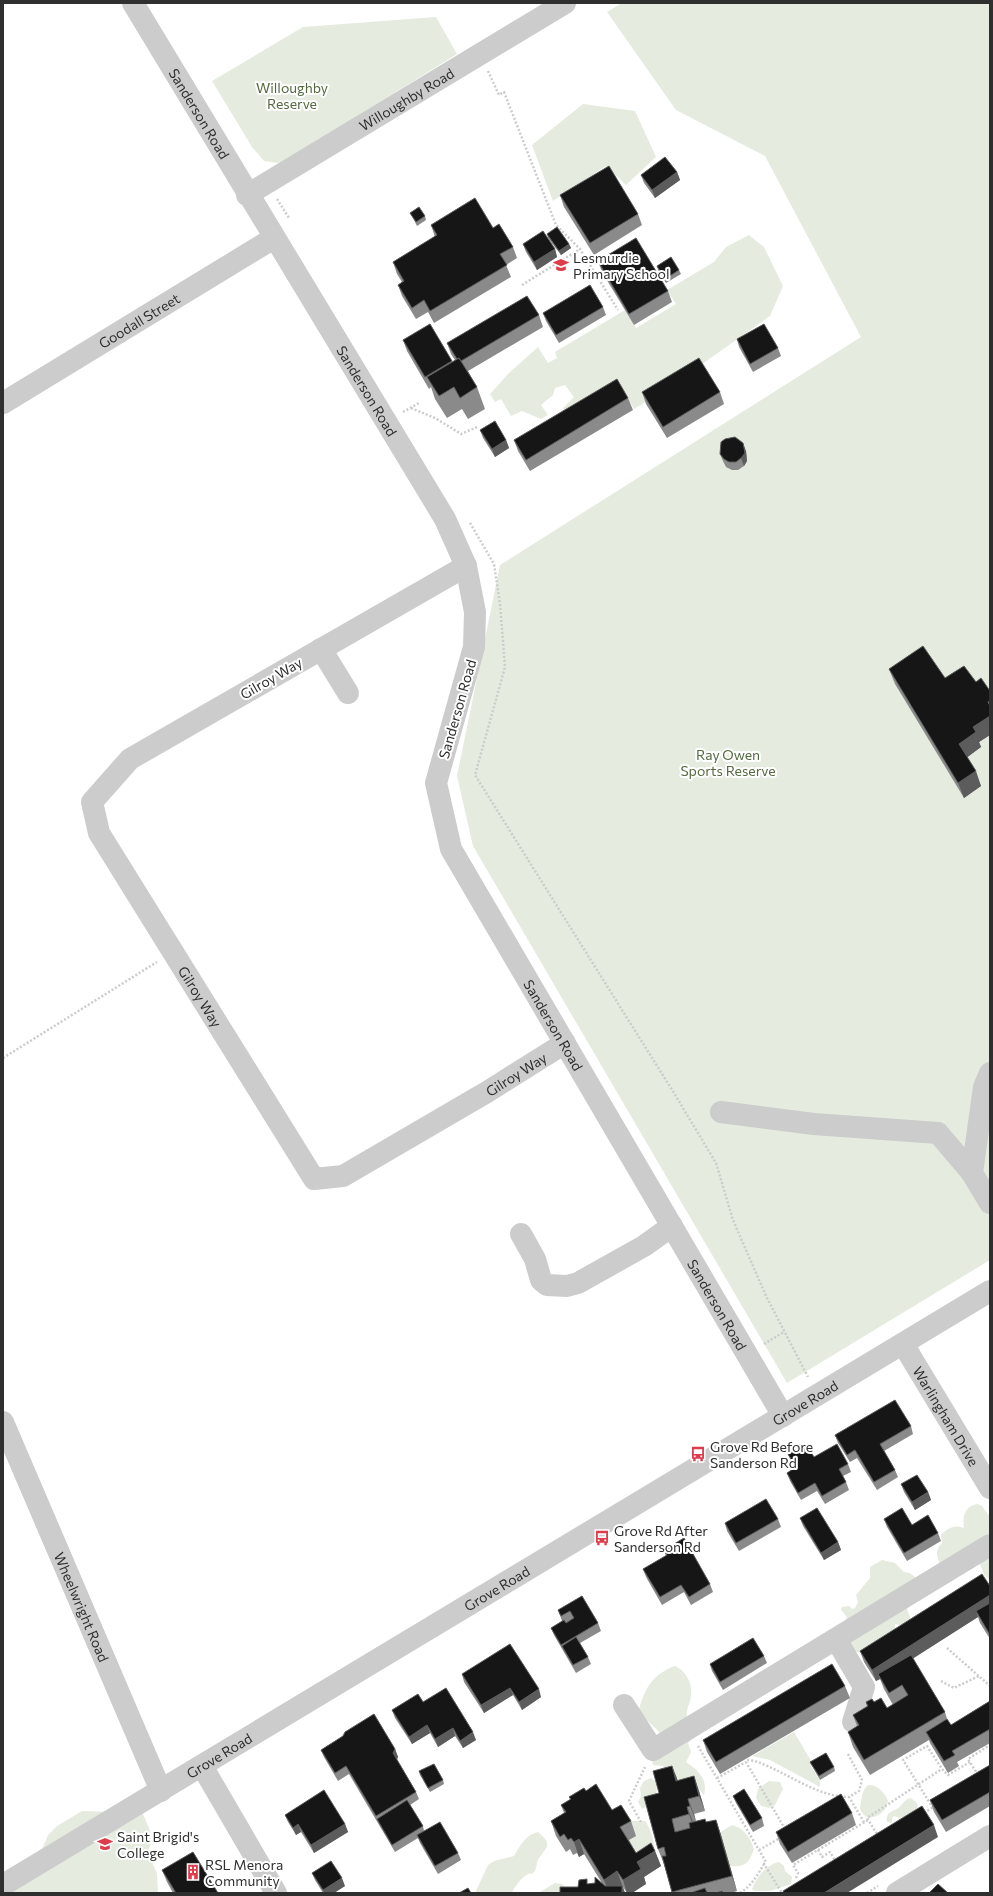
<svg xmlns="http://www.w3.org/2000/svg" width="993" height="1896" viewBox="0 0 993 1896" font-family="Commissioner,sans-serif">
	<rect width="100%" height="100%" fill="#fff"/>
	<path fill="#e5ebde" d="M622,3H990V1260L787,1383L473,846L457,776L500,565L861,337L765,156L676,110L607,12Z
		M436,17L457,54L294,155L278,163L264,161L252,147L212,81L303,27Z
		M583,104L635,111L656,157L626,185L606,166L553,201L532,145Z
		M749,235L764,247L783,286L770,316L671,386L634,409L617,381L566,412L563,408L574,397L565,385L555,388L553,395L541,405L548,415L541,419L522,411L511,416L501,399L495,402L490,394L509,373L538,347L548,363L557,358L555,352L625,310L636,328L676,304L667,290L714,262L726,247Z
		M978,1504L982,1506L990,1517V1580L984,1575L980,1564L941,1567C937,1557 934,1551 942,1543L941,1535C947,1528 955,1524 964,1528C962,1517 965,1505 978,1504Z
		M882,1560L895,1563L904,1572L910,1573L921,1582L907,1609L910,1617V1621L903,1626L895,1624V1635L864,1652H856L841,1629L847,1617L841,1610L842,1607L849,1606L852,1609L855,1608L858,1602L856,1595L870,1578V1567Z
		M675,1666C688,1672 694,1687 690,1701C688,1707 686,1711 687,1717L701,1732L688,1743L691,1752L686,1762C698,1770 708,1779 704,1795L700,1790L683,1795L678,1778L669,1779L663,1766L653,1765L652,1761L661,1735C653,1723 646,1723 639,1709C645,1688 653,1674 675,1666Z
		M794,1732L813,1764L811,1766L820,1781V1787L770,1760L752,1756Z
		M651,1778L655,1781C660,1793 653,1804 642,1809L638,1802L641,1796L640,1788L644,1781Z
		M769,1781L780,1782L783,1789L775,1805L769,1808L761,1806L756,1798L758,1789Z
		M869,1785C877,1784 886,1794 888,1801C885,1819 863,1823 860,1808C860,1804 862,1799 862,1795C864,1791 864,1787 869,1785Z
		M911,1798L917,1803C920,1813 911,1817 904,1822L902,1817L899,1818L894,1816L892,1818V1823L887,1822C885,1812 892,1812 898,1808C903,1805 904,1799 911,1798Z
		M133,1806L143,1814L150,1831L151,1841L148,1854L157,1873L158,1893H3L37,1862L48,1835L57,1826L82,1811L114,1812Z
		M627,1819L631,1821H645C651,1829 655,1842 654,1853L642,1861L621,1836Z
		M732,1825C744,1828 750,1837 754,1849C748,1866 744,1867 726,1866L719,1833Z
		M538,1832C554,1845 546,1847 538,1860C536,1864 537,1869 534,1872C530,1876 533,1872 528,1874C522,1877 514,1887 512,1893H475L488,1865L494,1861L514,1856C520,1846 525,1835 538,1832Z
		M779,1862L784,1866L785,1871L792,1877L791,1884L770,1891H754L752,1889C756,1878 767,1864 779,1862Z
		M555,1883L562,1884L571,1893H538Z"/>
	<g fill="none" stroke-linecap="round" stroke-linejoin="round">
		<path stroke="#ccc" stroke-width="2.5" stroke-dasharray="2 2" stroke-linecap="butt" d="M488,71L499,95L504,92L556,225L580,249L618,310
			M277,199L289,218
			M522,285L580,249
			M411,408L435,418L461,434L477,427
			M403,412L419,403
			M470,523L494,564L500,604L505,667L475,775L674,1093L716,1163L733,1220L766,1296L808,1377
			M3,1058L157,962
			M764,1344L784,1332
			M947,1648L990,1686
			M941,1681L954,1688L979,1676
			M698,1746L766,1862L764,1864L782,1893
			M848,1754L862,1780L859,1791L849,1797L864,1822
			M978,1775L968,1759L990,1745
			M717,1778L746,1762
			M933,1808L903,1760L927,1746L942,1769L948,1775L970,1762
			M924,1813L935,1806
			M641,1822L629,1801L645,1767
			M785,1829L746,1762L747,1760C757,1760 767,1766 776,1770C799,1781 823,1797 849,1797
			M879,1837L867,1818L942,1769
			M759,1850L780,1838
			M818,1850L822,1857L830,1852L836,1862
			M796,1878L798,1873L793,1865L868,1820
			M740,1893C751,1886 758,1875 764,1864
			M867,1893L878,1886"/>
		<g stroke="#ccc" stroke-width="22">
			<path id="s1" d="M133,3L445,519L466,566L475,612L474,647L436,783L451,849L783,1416"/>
			<path id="s2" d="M247,195L565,3"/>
			<path id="s3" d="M3,403L274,238"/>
			<path id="s4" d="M466,566L130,759L92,802L99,833L314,1179L343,1176L487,1092L565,1043"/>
			<path d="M321,649L348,693"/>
			<path d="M990,1073L984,1087L972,1173L990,1203"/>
			<path d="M721,1112L814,1124L938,1133L972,1173"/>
			<path d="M521,1234L535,1259L541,1280L547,1285L567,1286L578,1283L644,1246L672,1226"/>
			<path id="s5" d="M903,1344L990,1488"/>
			<path id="s6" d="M3,1422L161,1791"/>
			<path d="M836,1639L864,1687L853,1722"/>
			<path d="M624,1705L653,1750L990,1545"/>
			<path d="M202,1766L276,1893"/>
			<path id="s7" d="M3,1885L990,1291"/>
			<path d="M897,1893L990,1836"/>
		</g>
	</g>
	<path fill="#8a8a8a" d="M677,172L680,180L655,198L644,183L641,175Z
		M560,195L638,214L642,225L594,255L564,207Z
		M410,213L425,216L426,220L417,226L412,216Z
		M431,225L493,228L513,247L517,258L506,265L511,277L434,323L428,312L416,319L402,296L398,285L402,282L397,274L393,262L435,237Z
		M547,234L569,244L571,248L561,255L548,238Z
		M523,244L555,249L557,257L537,270L526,252Z
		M598,261L668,291L672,302L634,325L602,272Z
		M657,266L679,270L681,274L666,283L658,270Z
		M603,307L606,315L559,343L546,321L543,313Z
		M539,315L543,327L468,371L477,387L485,409L468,419L462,409L447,418L435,399L431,387L429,389L407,351L403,340L430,324L452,362L455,360L451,354L447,343Z
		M737,339L778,348L781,356L753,372L739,347Z
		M642,392H720L724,404L667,438L646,404Z
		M628,398L633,410L530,471L518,451L514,440Z
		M480,430L506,440L509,448L495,457L483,438Z
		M746,451L747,461L744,466L738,470H732L726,467L723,461L720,454Z
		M889,669L945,678L990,691V735L979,742L981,747L967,757L981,786L964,798L895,684Z
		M911,1426L913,1434L884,1451L895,1470L898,1477L877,1490L857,1458L850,1462L838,1443L835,1435Z
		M788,1454L814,1457L848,1464L851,1472L843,1476L846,1482L849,1490L825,1504L817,1491L801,1500L790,1481L787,1473L795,1468L791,1462Z
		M901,1484L928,1492L931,1500L915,1510L904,1492Z
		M800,1518L838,1542L841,1550L824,1560L803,1526Z
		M778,1519L781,1527L739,1551L727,1531L725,1523Z
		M884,1519L912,1525L938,1533L941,1541L907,1561L887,1527Z
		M664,1550L710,1584L713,1592L691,1605L684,1592L662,1605L646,1577L643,1569L666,1556Z
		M990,1586V1639L980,1623L978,1617L913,1658L945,1712L947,1719L951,1725L990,1701V1743L957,1762L959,1766L948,1773L930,1743L929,1740L870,1775L853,1747L848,1732L857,1726L853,1715L867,1707L866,1702H874L887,1708L893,1705L884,1689L880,1679L876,1681L864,1662L860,1651Z
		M582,1596L598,1623L601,1631L580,1643L588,1657L591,1664L576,1673L554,1635L551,1628L562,1621L558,1610Z
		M764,1656L767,1663L723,1690L712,1671L710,1664Z
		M462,1674L541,1697L522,1710L513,1695L484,1713L464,1682Z
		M845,1686L850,1698L720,1774L707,1752L703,1740Z
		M423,1702L476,1740L463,1748L455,1736L438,1747L430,1733L412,1744L395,1718L392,1710Z
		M395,1749L398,1757L397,1759L416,1792L419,1799L410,1805L423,1826L424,1831L458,1853L461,1860L438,1874L420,1843L418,1838L395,1852L349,1774L338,1781L324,1757L321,1750Z
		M810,1762L834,1767L835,1771L820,1780L812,1766Z
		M990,1765V1806L946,1832L934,1812L930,1800Z
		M672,1766L678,1781L694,1776L699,1791L705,1811L694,1814L696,1821L693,1822H706L716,1820L721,1835L737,1891L731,1893H672L664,1864L658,1849L659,1793Z
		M419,1771L443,1780L444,1784L430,1792L420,1775Z
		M586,1791L612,1810L631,1821L636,1836L629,1840L636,1853L655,1851L661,1866L644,1877L646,1884L632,1893H627L623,1887L625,1893L578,1887L588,1884L602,1883L584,1854L579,1857L577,1853L573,1855L570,1849L566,1852L556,1836L551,1821L564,1813L561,1805L570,1800L569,1797Z
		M733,1796L762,1818L764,1826L753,1832L736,1803Z
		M852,1813L856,1825L792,1863L780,1844L776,1832Z
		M285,1815L345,1824L348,1832L314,1853L301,1832L296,1835L288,1822Z
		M162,1870L218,1893H173L167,1882Z
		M312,1873L345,1886L334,1893H323L315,1880Z"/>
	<path fill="#5c5c5c" d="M677,172L680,180L655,198L652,190Z
		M569,244L571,248L561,255L559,251Z
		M555,249L557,257L537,270L534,262Z
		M506,440L509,448L495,457L492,449Z
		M743,443L746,451L747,461L744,466L741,458Z
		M990,716V735L979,742L981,747L965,759L959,744L973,727Z
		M976,771L981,786L964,798L958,783Z
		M928,1492L931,1500L915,1510L912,1502Z
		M838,1542L841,1550L824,1560L821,1553Z
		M990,1595V1609L976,1611L978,1617L881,1679L878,1674L880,1679L876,1681L872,1670Z
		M510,1688L513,1695L484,1713L481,1705Z
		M539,1689L541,1697L522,1710L519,1702Z
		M427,1725L430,1733L412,1744L409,1737Z
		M453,1728L455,1736L438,1747L435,1739Z
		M473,1732L476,1740L463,1748L460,1741Z
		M395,1749L398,1757L396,1761L393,1753Z
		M672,1766L678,1781H676Z
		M694,1776L699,1791L705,1811L699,1796Z
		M688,1799L694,1814L696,1821L690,1806Z
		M687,1807L693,1822L694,1829L689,1814Z
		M716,1820L721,1835L737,1891L732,1876Z
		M298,1824L301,1832L296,1835L293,1828Z
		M345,1824L348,1832L314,1853L311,1845Z
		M934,1825L938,1837L847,1893H824Z
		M579,1839L584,1854L579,1857L574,1842Z
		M655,1851L661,1866L644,1877L646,1884L632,1893H627L623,1880L637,1862Z
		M617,1871L625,1893H609L604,1880Z
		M342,1878L345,1886L334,1893H324L323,1890Z"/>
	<path fill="#161616" stroke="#5c5c5c" d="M665,157L677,172L652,190L641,175Z
		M609,166L638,214L590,243L560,195Z
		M475,198L493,228L499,224L513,247L500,254L507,265L430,311L424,300L412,308L398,285L404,281L393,262L437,235L431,225Z
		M419,207L425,216L416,222L410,213Z
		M557,227L569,244L559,251L547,234Z
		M543,231L555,249L534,262L523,244Z
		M636,238L668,291L629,314L598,261Z
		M671,257L679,270L665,279L657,266Z
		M590,285L603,307L556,335L543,313Z
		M527,296L539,315L461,361L459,358L457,359L447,343Z
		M430,324L452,361L425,377L403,340Z
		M764,324L778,348L750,364L737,339Z
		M459,358L477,387L460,398L454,387L439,396L427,377Z
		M699,358L720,392L663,427L642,392Z
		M617,379L628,398L526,460L514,440Z
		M495,421L506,440L492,449L480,430Z
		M735,437L743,443L745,453L741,458L736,462H729L724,459L720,454L721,442L725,439Z
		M923,646L945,678L964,666L976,682L981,678L990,691V700L988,702L990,706V716L973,727L976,732L959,744L976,771L958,783L889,669Z
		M895,1400L911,1426L880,1444L895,1470L874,1482L855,1450L847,1455L835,1435Z
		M806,1444L814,1457L837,1444L848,1464L839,1469L846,1482L822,1496L815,1483L798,1493L787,1473L796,1467L788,1454Z
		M917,1475L928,1492L912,1502L901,1484Z
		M766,1499L778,1519L736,1543L725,1523Z
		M817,1508L838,1542L821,1553L800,1518Z
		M902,1508L912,1525L928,1515L938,1533L904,1553L884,1519Z
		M684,1538L710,1584L689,1597L681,1585L660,1597L643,1569L667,1555L664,1550Z
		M982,1574L990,1586V1595L872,1670L860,1651Z
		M582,1596L598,1623L561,1645L551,1628L564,1620L566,1623L574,1618L570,1611L561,1616L558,1610Z
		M990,1603V1635L976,1611Z
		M576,1637L588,1657L573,1665L562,1646Z
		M753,1638L764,1656L720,1682L710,1664Z
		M510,1644L539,1689L519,1702L510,1688L481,1705L462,1674Z
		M911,1655L945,1712L864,1760L848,1732L859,1725L853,1715L868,1706L866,1702L872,1699L874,1702L881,1698L887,1708L908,1695L902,1685L889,1693L878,1674Z
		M832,1664L845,1686L716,1762L703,1740Z
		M446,1688L473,1732L460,1741L453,1728L435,1739L427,1725L409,1737L392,1710L418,1694L423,1702Z
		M990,1701V1729L952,1751L955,1755L944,1761L926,1732L947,1719L951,1725Z
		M374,1714L395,1749L393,1753L416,1792L376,1816L346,1766L335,1773L321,1750L343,1736L345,1732Z
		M826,1753L834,1767L819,1776L810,1762Z
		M434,1764L443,1780L428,1788L419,1771Z
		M990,1765V1792L942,1820L930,1800Z
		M672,1766L676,1781L694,1776L699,1796L688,1799L690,1806L687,1807L689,1814L672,1819L675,1832L690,1828L689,1823L705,1819L706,1822L716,1820L732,1876L672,1892L662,1856H666L664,1847L658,1849L644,1797L659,1793L653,1771Z
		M596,1784L612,1810L621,1805L631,1821L620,1827L636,1853L651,1843L655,1851L637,1862L641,1869L623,1880L617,1871L604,1880L579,1839L574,1842L571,1838L568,1840L564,1834L560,1837L551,1821L566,1812L561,1805L571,1799L569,1797L584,1788L586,1791Z
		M744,1789L762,1818L750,1825L733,1796Z
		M324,1790L345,1824L311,1845L298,1824L293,1828L285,1815Z
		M841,1794L852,1813L788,1852L776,1832Z
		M407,1800L423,1826L392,1845L377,1819Z
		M922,1806L934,1825L824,1893H784L783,1891Z
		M440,1822L458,1853L435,1866L417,1835Z
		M193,1852L218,1893H176L162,1870Z
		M331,1861L342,1878L323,1890L312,1873Z
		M595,1877L605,1886H622V1893H560V1887H578L579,1880L587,1879V1884L595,1883Z
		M938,1884L948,1893H929Z
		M468,1888L471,1893H459Z
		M705,1888L707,1893H694L693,1892Z
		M722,1891L723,1893H716Z"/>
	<defs>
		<g id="school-bare" transform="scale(1.2)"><path d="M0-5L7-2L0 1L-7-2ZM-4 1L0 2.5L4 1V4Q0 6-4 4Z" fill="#dc3c4b" stroke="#fff" stroke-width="2.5" paint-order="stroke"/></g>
		<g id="bus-bare" transform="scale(1.2)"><path d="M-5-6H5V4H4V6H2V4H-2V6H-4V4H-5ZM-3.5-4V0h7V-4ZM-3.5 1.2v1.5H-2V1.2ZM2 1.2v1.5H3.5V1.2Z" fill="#dc3c4b" stroke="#fff" stroke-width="2.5" paint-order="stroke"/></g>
		<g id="building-bare" transform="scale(1.2)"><path d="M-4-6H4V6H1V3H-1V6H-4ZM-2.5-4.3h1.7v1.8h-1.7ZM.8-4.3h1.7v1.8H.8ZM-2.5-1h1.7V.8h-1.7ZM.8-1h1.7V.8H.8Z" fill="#dc3c4b" stroke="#fff" stroke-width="2.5" paint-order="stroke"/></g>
	</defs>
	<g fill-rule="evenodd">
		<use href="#school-bare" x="561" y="265"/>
		<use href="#bus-bare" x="698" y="1454"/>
		<use href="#bus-bare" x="602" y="1538"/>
		<use href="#school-bare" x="105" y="1844"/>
		<use href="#building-bare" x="193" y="1872"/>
	</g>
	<g text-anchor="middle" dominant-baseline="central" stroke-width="4" stroke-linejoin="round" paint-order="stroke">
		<g font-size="14" fill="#53693f" stroke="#fff">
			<text x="292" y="87">Willoughby<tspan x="292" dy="16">Reserve</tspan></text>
			<text x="728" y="754">Ray Owen<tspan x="728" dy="16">Sports Reserve</tspan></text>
		</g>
		<g font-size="14" fill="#2f2f2f" stroke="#fff">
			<text stroke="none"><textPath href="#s2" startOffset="186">Willoughby Road</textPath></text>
			<text stroke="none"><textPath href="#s1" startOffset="129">Sanderson Road</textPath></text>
			<text stroke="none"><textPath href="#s3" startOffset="159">Goodall Street</textPath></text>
			<text stroke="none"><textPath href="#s1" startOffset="453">Sanderson Road</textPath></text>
			<text transform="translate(271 678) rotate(-30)">Gilroy Way</text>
			<text transform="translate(457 709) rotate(-74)">Sanderson Road</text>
			<text stroke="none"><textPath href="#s4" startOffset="669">Gilroy Way</textPath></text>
			<text stroke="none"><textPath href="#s1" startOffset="1149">Sanderson Road</textPath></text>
			<text stroke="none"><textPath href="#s4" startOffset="1114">Gilroy Way</textPath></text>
			<text stroke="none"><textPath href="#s1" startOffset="1473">Sanderson Road</textPath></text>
			<text stroke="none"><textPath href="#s7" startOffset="936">Grove Road</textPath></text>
			<text stroke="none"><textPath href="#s5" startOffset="84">Warlingham Drive</textPath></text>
			<text stroke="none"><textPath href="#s7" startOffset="576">Grove Road</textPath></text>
			<text stroke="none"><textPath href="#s6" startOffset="201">Wheelwright Road</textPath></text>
			<text stroke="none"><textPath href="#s7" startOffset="252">Grove Road</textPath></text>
		</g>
		<g font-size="14" fill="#2f2f2f" stroke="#fff" text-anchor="start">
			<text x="573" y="257">Lesmurdie<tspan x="573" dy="16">Primary School</tspan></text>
			<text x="710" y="1446">Grove Rd Before<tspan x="710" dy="16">Sanderson Rd</tspan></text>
			<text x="614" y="1530">Grove Rd After<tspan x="614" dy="16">Sanderson Rd</tspan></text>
			<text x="117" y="1836">Saint Brigid's<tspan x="117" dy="16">College</tspan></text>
			<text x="205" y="1864">RSL Menora<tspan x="205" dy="16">Community</tspan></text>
		</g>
	</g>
	<rect width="993" height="1896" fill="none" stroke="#2f2f2f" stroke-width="8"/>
</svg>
